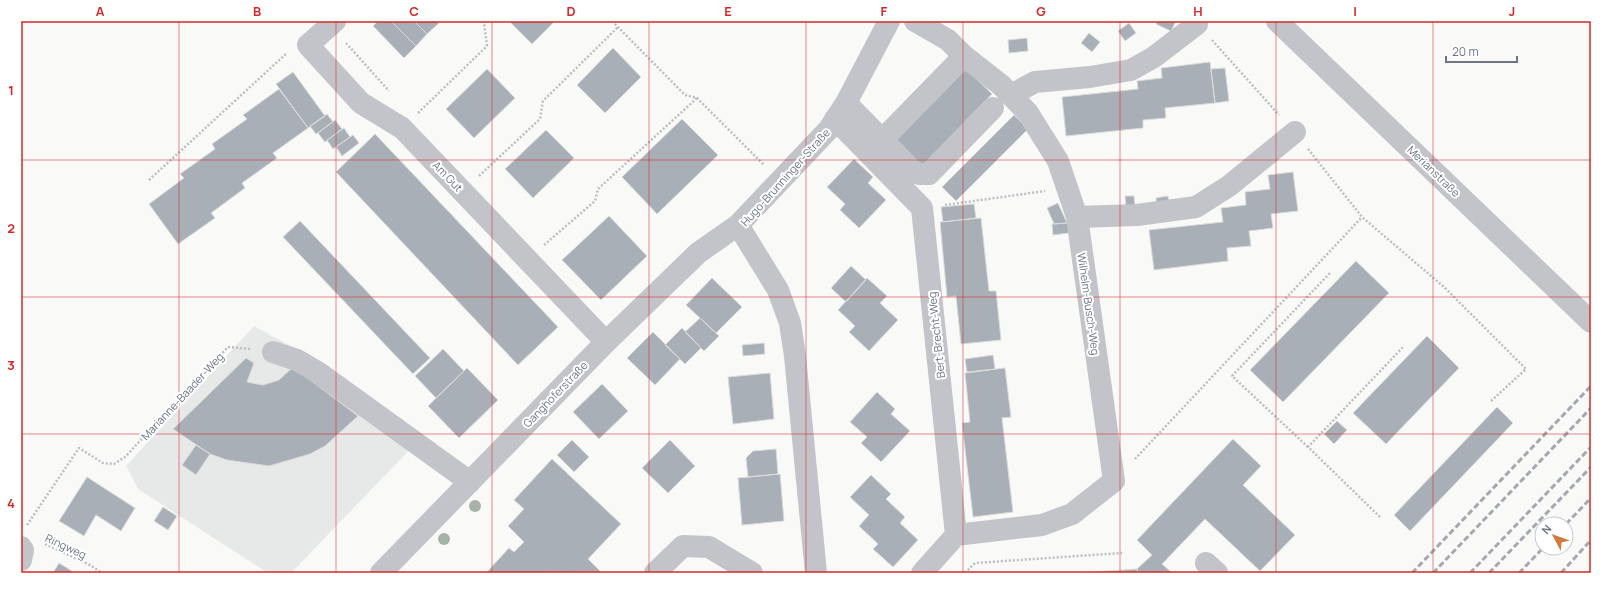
<svg xmlns="http://www.w3.org/2000/svg" width="1612" height="594" viewBox="0 0 1612 594" font-family="Manrope,sans-serif">
	<rect width="100%" height="100%" fill="#f9faf8"/>
	<path fill="#e7e9e8" d="M254,326L300,351L420,439L291,573H268L138,489L126,466Z"/>
	<path fill="#a9afb6" stroke="#dbdcda" d="M378,21H391L416,46L404,58L373,26Z
		M391,21H414L427,34L416,46Z
		M414,21H437L439,23L427,34Z
		M509,21H555L532,44Z
		M1157,21H1176L1171,31L1156,24Z
		M1129,23L1136,33L1125,41L1118,31Z
		M1089,33L1100,42L1092,52L1081,43Z
		M1027,38L1028,51L1009,53L1008,40Z
		M613,48L641,77L605,113L577,85Z
		M1210,62L1215,103L1165,108L1166,118L1143,120V128L1066,136L1062,97L1138,89L1137,81L1162,78L1161,68Z
		M964,67L992,94L921,167L893,140Z
		M1225,68L1229,101L1215,103L1211,69Z
		M487,69L515,98L474,138L446,109Z
		M293,72L325,116L308,128L276,84Z
		M279,89L308,128L273,153L277,158L242,183L245,188L211,213L215,218L178,244L149,204L184,178L180,174L215,149L212,144L247,119L243,115Z
		M327,114L333,122L316,134L310,126Z
		M1014,115L1028,129L956,201L942,187Z
		M682,119L718,155L657,214L622,177Z
		M335,120L342,129L325,142L318,133Z
		M344,128L350,137L333,149L327,140Z
		M546,130L574,158L533,198L505,169Z
		M375,134L558,327L518,365L336,172Z
		M353,135L359,143L342,156L336,147Z
		M854,159L873,177L868,183L886,200L859,228L840,210L845,204L827,187Z
		M1293,172L1298,211L1271,214L1273,228L1249,231L1251,246L1227,248L1228,261L1154,270L1149,230L1223,222L1221,208L1246,205L1245,192L1270,189L1268,175Z
		M1125,196H1134L1135,207H1126Z
		M1168,196L1169,205L1157,207L1156,198Z
		M1058,203L1067,223L1054,224L1047,208Z
		M974,204L976,218L943,222L941,207Z
		M609,216L647,256L601,300L562,260Z
		M981,218L989,291H996L1001,340L961,344L956,296L947,297L940,222Z
		M300,221L430,358L413,374L283,237Z
		M1068,223L1069,233L1053,235L1052,224Z
		M1356,261L1389,293L1283,402L1250,370Z
		M851,266L866,280L846,302L831,288Z
		M712,278L742,307L716,333L686,305Z
		M867,278L887,296L880,303L898,320L869,351L849,332L855,326L838,310Z
		M700,318L719,336L704,351L685,332Z
		M682,328L701,348L685,364L665,345Z
		M653,332L680,359L655,385L627,358Z
		M1427,336L1459,368L1386,444L1353,413Z
		M764,343L765,354L743,356L742,345Z
		M443,349L464,371L436,398L415,376Z
		M993,355L995,369L967,372L965,359Z
		M246,358L254,363L247,382L263,385L279,380L293,367L358,416L325,446L310,454L269,466L227,460L210,454L173,429Z
		M467,368L498,400L459,438L428,406Z
		M1005,368L1011,417L1002,418L1013,512L973,517L962,423L970,422L965,373Z
		M770,373L774,419L733,424L728,377Z
		M602,384L628,411L599,439L573,412Z
		M877,392L895,409L891,414L910,431L881,462L861,443L867,437L850,422Z
		M1497,407L1513,423L1410,531L1394,515Z
		M1337,421L1347,430L1334,444L1324,434Z
		M1233,439L1261,466L1243,485L1295,535L1260,571L1205,519L1162,564L1172,573H1138L1137,569L1152,555L1137,540Z
		M572,440L589,457L574,472L557,455Z
		M670,440L695,466L668,493L642,468Z
		M196,445L210,454L196,475L182,465Z
		M776,449L778,474L748,477L746,458L753,451Z
		M552,459L621,524L588,559L601,572L486,573L509,548L514,552L524,542L508,526L524,509L514,500Z
		M780,474L784,521L742,525L738,478Z
		M871,475L891,494L886,499L905,517L900,523L918,540L893,567L873,549L878,544L859,526L869,515L850,497Z
		M87,477L135,508L121,531L96,515L84,536L59,521Z
		M163,507L177,516L168,530L154,521Z
		M59,563L75,573H53Z
		M1137,569L1138,573H1077Z"/>
	<g fill="none" stroke-linecap="round" stroke-linejoin="round">
		<path stroke="#bcbec1" stroke-width="2.5" stroke-dasharray="2 2" stroke-linecap="butt" d="M612,21L685,95L697,98L764,165
			M1212,40L1279,115
			M346,43L389,91
			M418,113L487,46L484,22L485,21
			M1308,149L1362,217L1444,287L1526,369L1491,401
			M479,176L540,119L543,101L618,27
			M149,180L287,53
			M945,205L1045,191
			M544,245L595,201L598,189L697,98
			M1308,447L1232,376L1330,273
			M1135,459L1362,217
			M1380,517L1308,447L1404,346
			M27,525L79,448L103,463L114,464L125,457L228,347L251,349
			M45,544L90,565L102,573
			M965,573L975,563L1122,553"/>
		<path stroke="#c2c4c9" stroke-width="22" d="M335,21L308,45L361,103L402,128L606,342
			M915,21L948,40L964,56L1001,85L1028,113L1058,161L1077,217L1114,481L1072,514L1042,525L956,535
			M1277,21L1591,322
			M1011,95L1035,82L1090,77L1131,70L1154,57L1197,24
			M846,103L912,170L919,174H929L993,108
			M835,119L922,208L956,535L922,573
			M882,140L964,56
			M1077,217L1137,215L1196,207L1229,186L1295,132
			M738,225L778,290L790,323L795,356L816,573
			M273,352L297,360L319,373L470,482
			M21,547L23,550L21,560
			M1206,563L1217,573
			M381,573L606,342L698,253L738,225L829,129L846,103L889,21
			M655,573L683,546L709,547L752,573"/>
		<path stroke="#a4a8af" stroke-width="3" stroke-dasharray="6 3" stroke-linecap="butt" d="M1566,524L1591,498
			M1412,573L1591,386
			M1433,573L1591,408
			M1470,573L1591,447
			M1489,573L1591,467
			M1519,573L1543,548
			M1561,573L1591,540"/>
	</g>
	<g fill="#a8b3a8">
		<circle cx="475" cy="506" r="6"/>
		<circle cx="444" cy="539" r="6"/>
	</g>
	<path fill="none" stroke="#d62828" stroke-width="1" stroke-opacity="0.55" d="M179,21V573M336,21V573M492,21V573M649,21V573M806,21V573M963,21V573M1120,21V573M1276,21V573M1433,21V573M21,160H1591M21,297H1591M21,434H1591"/>
	<g text-anchor="middle" dominant-baseline="central" stroke-width="4" stroke-linejoin="round" paint-order="stroke">
		<g font-size="11" fill="#6c7686" stroke="#fff">
			<text transform="translate(1434 171) rotate(44)">Merianstraße</text>
			<text transform="translate(448 176) rotate(46)">Am Gut</text>
			<text transform="translate(785 177) rotate(-48)">Hugo-Brunninger-Straße</text>
			<text transform="translate(1089 304) rotate(82)">Wilhelm-Busch-Weg</text>
			<text transform="translate(936 335) rotate(-96)">Bert-Brecht-Weg</text>
			<text transform="translate(555 394) rotate(-46)">Ganghoferstraße</text>
			<text transform="translate(182 396) rotate(-47)">Marianne-Baader-Weg</text>
			<text transform="translate(66 546) rotate(25)">Ringweg</text>
		</g>
	</g>
	<rect width="1612" height="594" fill="none" stroke="#ffffff" stroke-width="44"/>
	<g transform="translate(1554 536) rotate(311)"><circle r="19" fill="#ffffff" stroke="#c4c8cf"/>
	<path d="M0-3L7 15L0 10L-7 15Z" fill="#d37a3e"/>
	<text y="-6" font-size="11" font-weight="bold" text-anchor="middle" fill="#6c7686">N</text>
	</g>
	<path d="M1446 56v6h71v-6" fill="none" stroke="#6c7686" stroke-width="2"/>
	<text x="1452" y="56" font-size="12" fill="#6c7686" stroke="#ffffff" stroke-width="3" paint-order="stroke">20 m</text>
	<rect x="22" y="22" width="1568" height="550" fill="none" stroke="#d62828" stroke-width="1.5"/>
	<g font-size="13" text-anchor="middle" font-weight="bold" fill="#d62828">
		<text x="100" y="16">A</text>
		<text x="257" y="16">B</text>
		<text x="414" y="16">C</text>
		<text x="571" y="16">D</text>
		<text x="728" y="16">E</text>
		<text x="884" y="16">F</text>
		<text x="1041" y="16">G</text>
		<text x="1198" y="16">H</text>
		<text x="1355" y="16">I</text>
		<text x="1512" y="16">J</text>
		<text x="11" y="95">1</text>
		<text x="11" y="233">2</text>
		<text x="11" y="370">3</text>
		<text x="11" y="508">4</text>
	</g>
</svg>
